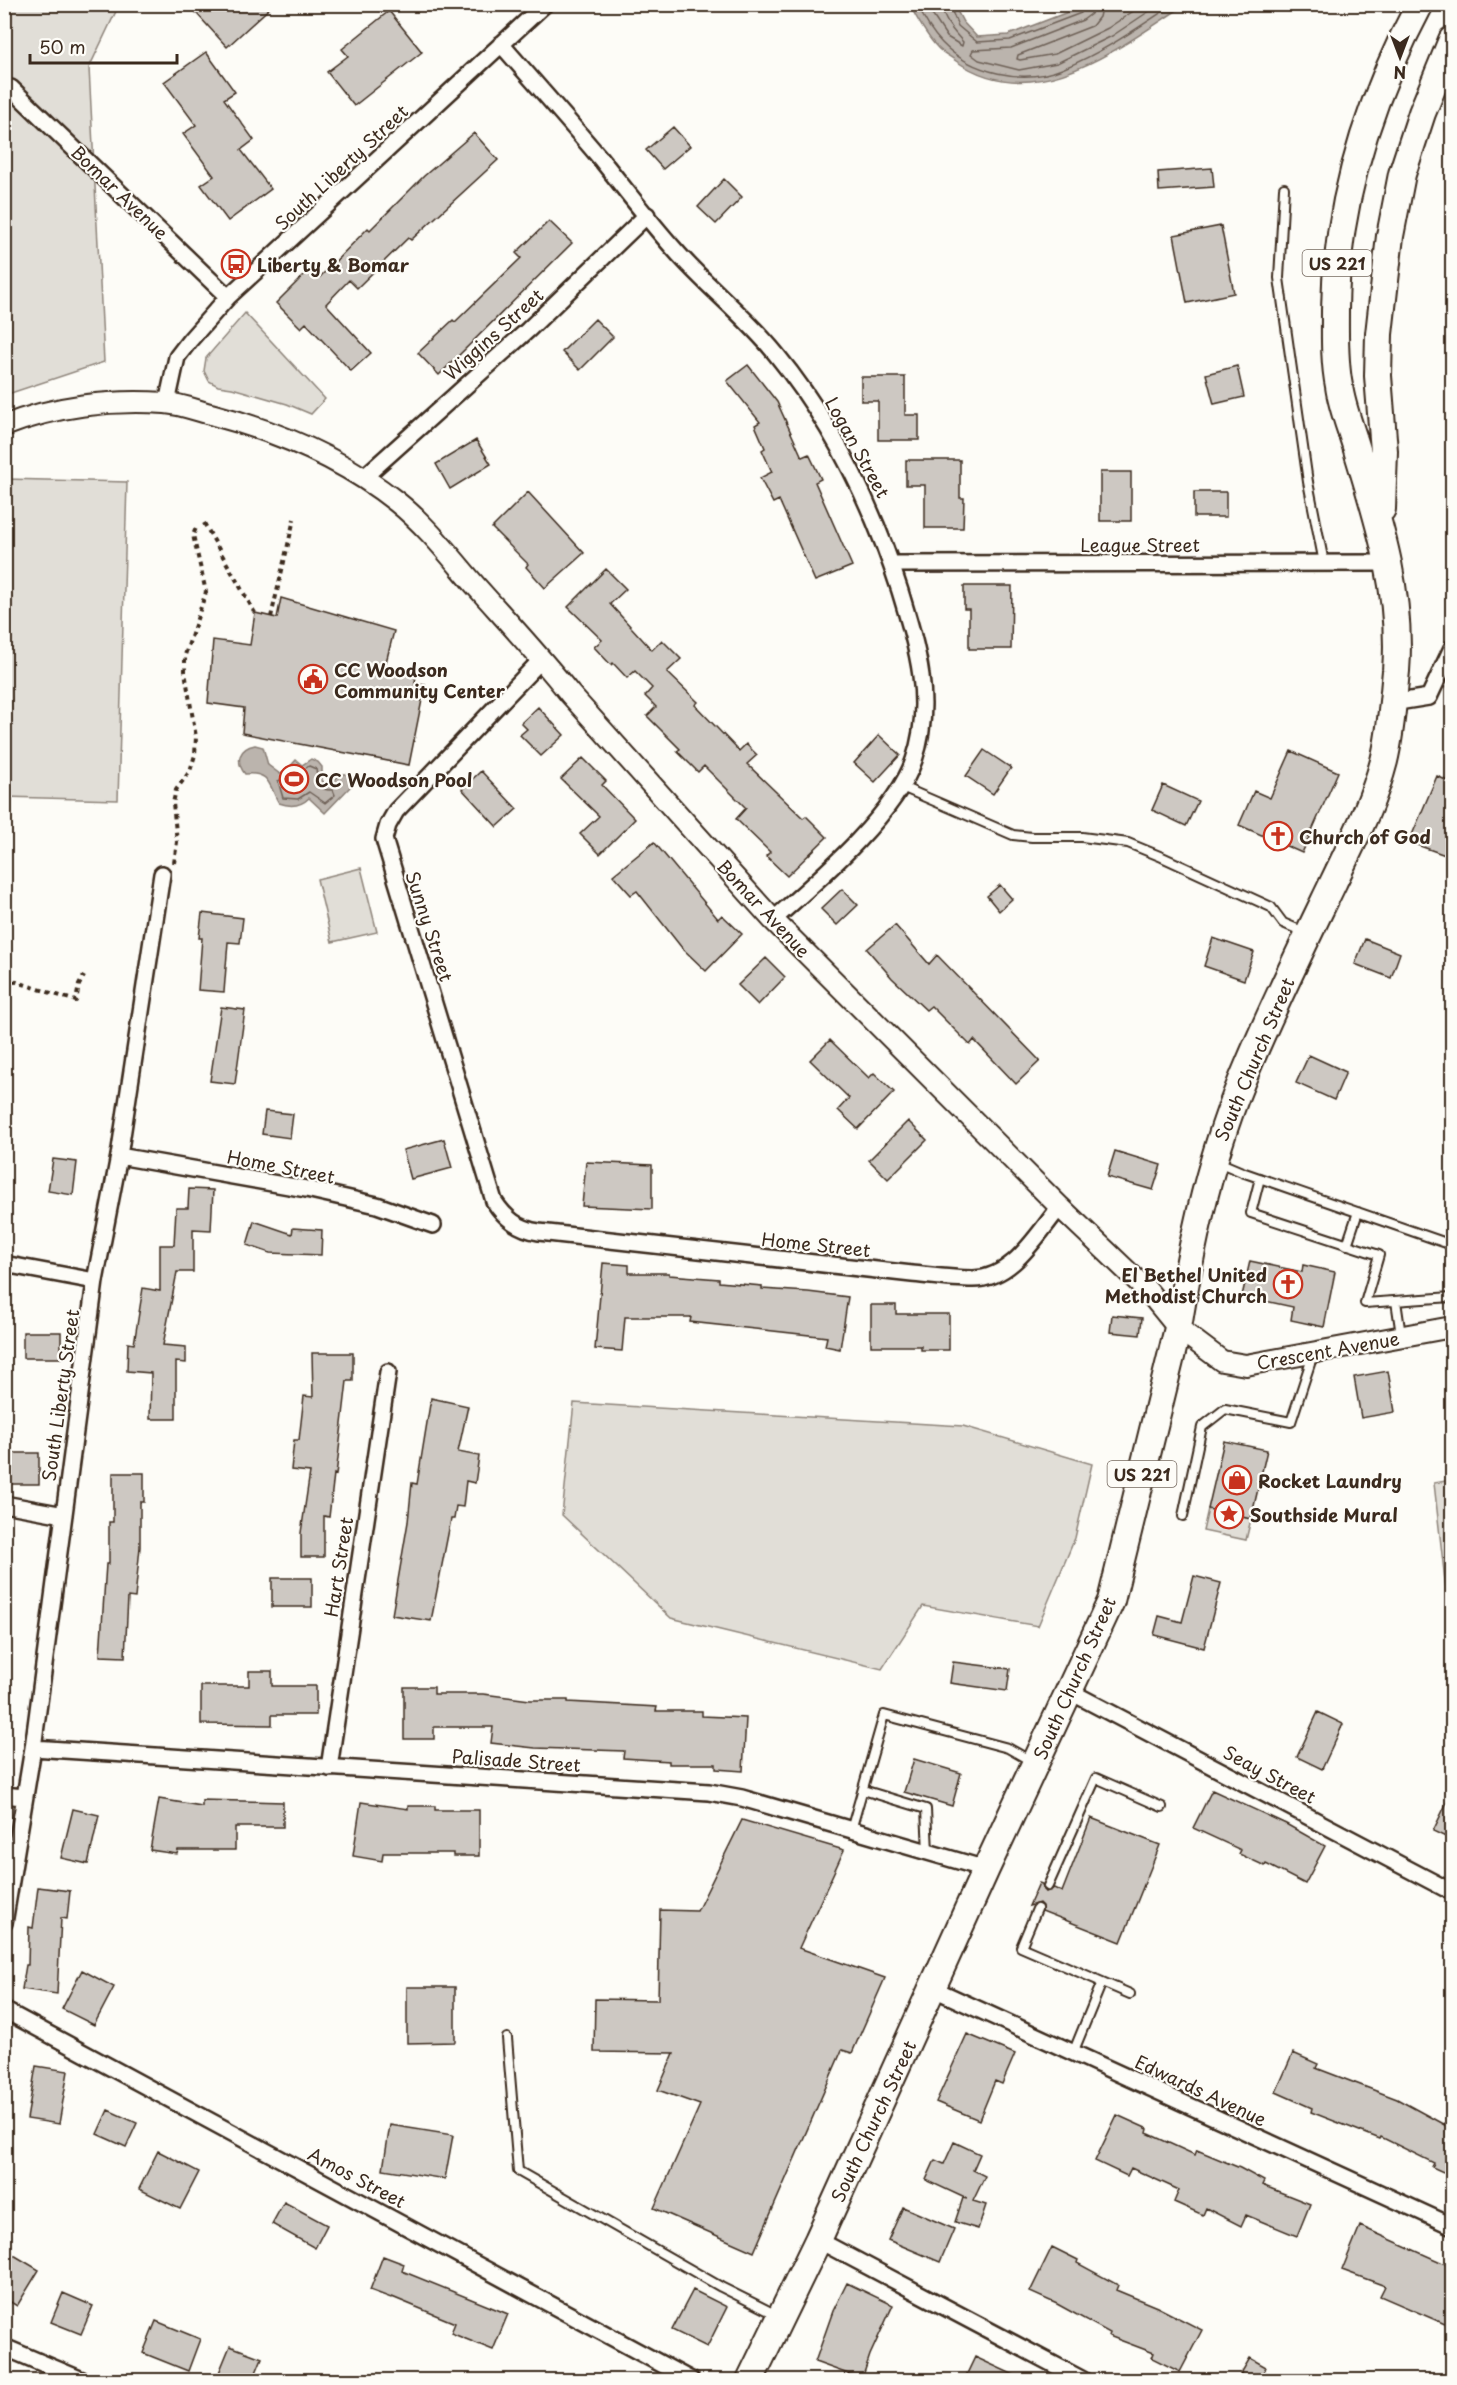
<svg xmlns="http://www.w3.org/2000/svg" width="1457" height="2385" viewBox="0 0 1457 2385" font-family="'Playpen Sans',sans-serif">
	<rect width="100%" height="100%" fill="#fdfcf7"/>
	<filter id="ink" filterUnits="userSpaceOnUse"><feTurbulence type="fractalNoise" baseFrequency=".0167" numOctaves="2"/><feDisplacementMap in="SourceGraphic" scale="12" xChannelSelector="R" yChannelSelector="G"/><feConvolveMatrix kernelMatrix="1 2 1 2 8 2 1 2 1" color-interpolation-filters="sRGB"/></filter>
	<g filter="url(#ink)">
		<path fill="#e1ded7" stroke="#8e847a" stroke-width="1.5" d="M4,5H119L89,68L104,362L5,395Z
			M245,313L325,399L311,414L287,404L232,388L218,386L209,381L204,371L206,358Z
			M5,479L127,482L118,800L5,797Z
			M361,868L377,932L332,942L317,879Z
			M574,1403L963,1426L1092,1464L1075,1538L1038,1626L923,1606L882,1669L671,1618L562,1515Z
			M1452,1480V1643L1434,1483Z
			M1208,1509L1251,1519L1246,1540L1203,1531Z"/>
		<path fill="#bbb4ad" stroke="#887d74" stroke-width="1.5" d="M910,5H954L963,22L977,37L1008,35L1086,5H1185C1118,48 1036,116 956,61C950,56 942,53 937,47C929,39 915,16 910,5Z
			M255,745L263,747L268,765L280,774L285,772L296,760L302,765L311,759L318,762L322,767V780L326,785L331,784L340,774H348L351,780V786L325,813L309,798C301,806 290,807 279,803C269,787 271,771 245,774C235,761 239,748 255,745Z"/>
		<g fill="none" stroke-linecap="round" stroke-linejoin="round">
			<path stroke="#6e6157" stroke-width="1.5" d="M917,4C923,17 932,33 942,43C971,73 1023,85 1062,69C1102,53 1138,28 1174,4
				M925,4L947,37L962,46L963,42C953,31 943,20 941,4
				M949,4L958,26L977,42L1010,40L1081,13L1085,4
				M1093,4L1091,14L1083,20L1011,48L973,50L971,54L979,60L1019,70L1057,63L1112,36L1160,4
				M1102,4L1099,17L1092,26L1018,55L1017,59L1020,60L1055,54L1108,28L1144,4
				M309,766L316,769C318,782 317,791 333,790L335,795L325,803L309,792L298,799L283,798L278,781L288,777L296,769L303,770Z"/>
		</g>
		<path fill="#cdc8c2" stroke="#3b2a1e" stroke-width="1.5" d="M188,4H274L227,47Z
			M389,11L422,52L354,106L327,72L348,56L342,49Z
			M206,52L235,92L224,99L254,140L241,150L271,189L228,221L201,185L214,176L183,134L196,125L164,82Z
			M673,127L690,146L663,169L646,150Z
			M474,133L498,160L411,240L408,238L357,288L349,280L326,304L371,353L351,371L306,323L301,328L276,303L311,268L320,277L368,228L370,230L424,176Z
			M1212,168L1214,187L1159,191L1158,172Z
			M724,179L742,197L716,224L698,207Z
			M549,221L572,243L439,375L418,353L453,320L455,322L521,258L516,253Z
			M1221,226L1234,293L1187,303L1174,235Z
			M595,319L613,337L580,370L562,352Z
			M748,365L777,402L802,457L809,454L821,479L815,482L852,566L815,581L779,500L773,503L760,478L772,472L762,450L765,448L755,425L760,422L727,381Z
			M1237,366L1244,397L1214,404L1206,374Z
			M861,377H905V415H919V440H878V401H861Z
			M476,440L491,464L450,489L436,464Z
			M906,460H960V498H964L963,528H925V485H906Z
			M1100,472H1131V521H1100Z
			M528,492L584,553L545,588L526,567L528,564L492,528Z
			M1194,492H1226V517H1194Z
			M606,569L626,589L610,604L652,650L662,640L681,659L667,672L698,702L695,705L739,751L746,744L757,755L747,764L803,818L806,816L827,837L787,876L766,856L770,852L736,819L746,808L704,766L698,772L677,751L680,749L647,716L656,707L645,696L652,688L635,671L627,678L613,663L611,665L594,647L602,640L568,607Z
			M964,586H1012L1011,649H969V609H964Z
			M281,598L394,631L385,666L416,674L415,684L425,685L409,765L242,733L244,708L208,703L213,640L250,645L255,613L277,618Z
			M538,707L564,735L541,756L520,735L527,729L521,723Z
			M879,735L900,755L875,782L854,763Z
			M984,750L1011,768L993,794L966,776Z
			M1291,751L1338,772L1302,853L1239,825L1254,791L1270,798Z
			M583,758L606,781L602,785L635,819L600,854L580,834L599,816L561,779Z
			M481,771L517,809L497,827L462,789Z
			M1437,776L1452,783V843L1448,856L1409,842Z
			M1163,785L1198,801L1186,826L1152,810Z
			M654,842L718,919L722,915L742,934L706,971L682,948L637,891L631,895L613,875Z
			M1000,885L1012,899L999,911L987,896Z
			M842,889L858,905L837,925L821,909Z
			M202,913L243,918L240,943L228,942L224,992L198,990L202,938H199Z
			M895,925L929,964L937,955L1040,1061L1016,1084L974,1040L970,1045L931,1006L926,1010L892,978L867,949Z
			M1213,938L1254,952L1244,980L1204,966Z
			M1365,939L1400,953L1391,978L1355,964Z
			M766,958L785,977L758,1005L738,985Z
			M221,1007L245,1010L235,1084L210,1081Z
			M830,1040L869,1078L874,1073L894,1092L858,1129L838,1110L849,1098L810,1060Z
			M1309,1055L1346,1072L1334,1100L1296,1083Z
			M265,1111L293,1114L290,1138L262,1134Z
			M908,1121L927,1140L888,1179L869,1160Z
			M444,1139L452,1168L411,1179L403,1150Z
			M1115,1151L1161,1165L1153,1190L1107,1177Z
			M53,1159L77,1162L73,1195L48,1191Z
			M586,1162L652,1165V1209L582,1206Z
			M189,1189L213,1190L211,1230L193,1229V1272H177L163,1345L186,1347V1363L176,1362V1419H150L151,1373L127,1371L128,1343L134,1344L143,1288L160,1291V1245H174L176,1208H188Z
			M254,1221L292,1234L293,1228L322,1230L321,1255L270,1253L247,1245Z
			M1250,1261L1302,1272L1303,1265L1335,1272L1324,1327L1291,1320L1293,1307L1242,1296Z
			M603,1263L629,1265V1273H669V1275L719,1279V1282L762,1286V1289L808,1292L848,1297L840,1349L825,1346L827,1337L690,1322L691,1317H625L622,1351L595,1349Z
			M871,1305H896V1314H949V1350H921V1346H871Z
			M1112,1315L1142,1318L1140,1335L1110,1332Z
			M23,1332H61V1358H23Z
			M312,1353H353V1381H347L336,1475L334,1474L329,1517L324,1516V1557H301V1533L310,1472L291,1470L294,1440H299L304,1396L313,1397Z
			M1388,1371L1395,1412L1361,1418L1354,1377Z
			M431,1398L468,1406L458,1452L479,1456L475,1483L466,1481L463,1507L456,1506L454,1519H451L431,1621L392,1615L408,1522L412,1483L417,1484Z
			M1224,1441L1267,1450L1251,1519L1208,1509Z
			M4,1453H39V1484H4Z
			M113,1473H144V1502H140V1547L135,1598L128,1597L125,1657L100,1656L106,1564H109V1522H113Z
			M1194,1576L1221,1583L1204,1648L1154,1635L1159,1616L1182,1622Z
			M272,1578H312V1607H272Z
			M953,1662L1010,1669L1007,1691L950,1683Z
			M249,1671H272V1686H316V1715H272V1725L201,1724V1686H249Z
			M404,1687H434V1694H483L530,1700H568V1702L657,1707L656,1711H702V1716L746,1718L743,1771L716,1769V1764H669V1761L623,1758L624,1751L535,1748L491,1743L493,1727H434V1739H404Z
			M1318,1712L1343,1724L1322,1769L1297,1757Z
			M914,1759L961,1773L952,1806L904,1792Z
			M1212,1790L1286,1824L1325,1846L1305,1884L1266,1864L1265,1866L1239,1854L1241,1850L1193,1828Z
			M1452,1792V1840L1433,1831Z
			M159,1799L202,1806V1800L283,1802V1827H235V1850H178L177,1854L150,1850Z
			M361,1802L408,1809V1806H435V1810H479V1856H453V1853H383L382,1861L353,1856Z
			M73,1809L99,1815L88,1864L61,1858Z
			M1091,1818L1160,1845L1121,1942L1042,1911V1906L1039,1903L1029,1906L1039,1883L1042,1884L1043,1889L1046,1892L1054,1888L1062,1892Z
			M742,1820L844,1850L799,1948L885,1978L852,2053L842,2050L754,2252L654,2208L700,2105L658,2090L674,2053L594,2052L595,1999L658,2000L660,1910L697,1911Z
			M38,1887L70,1891L67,1919L61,1918L57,1994L22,1989L26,1965H28L29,1927L33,1928Z
			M82,1970L114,1987L94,2025L62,2009Z
			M407,1987H455V2042L407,2043Z
			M967,2034L1015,2054L1002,2084L995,2081L979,2120L936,2102Z
			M1293,2053L1318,2064L1316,2068L1397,2099L1452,2129V2176L1432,2167L1434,2163L1381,2137L1380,2139L1311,2112L1312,2108L1276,2092Z
			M36,2066L68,2071L59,2124L27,2119Z
			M108,2110L137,2123L126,2147L97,2134Z
			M1117,2115L1148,2129L1147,2133L1195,2155L1197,2150L1240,2168L1264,2181L1262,2185L1310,2204L1297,2236L1246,2215L1241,2226L1206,2208L1203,2215L1174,2202L1179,2190L1131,2168L1127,2176L1095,2161Z
			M390,2125L453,2135L445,2179L383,2169Z
			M954,2142L980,2154L973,2170L985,2176L973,2201L986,2205L978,2229L955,2222L963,2198L967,2199L926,2180L935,2160L944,2164Z
			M158,2151L199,2172L180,2209L139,2189Z
			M284,2202L327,2225L315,2248L272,2224Z
			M903,2207L954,2229L940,2262L888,2240Z
			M1360,2226L1452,2267V2327L1380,2296L1385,2286L1342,2270Z
			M1052,2247L1078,2260L1077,2263L1118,2285L1116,2290L1157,2307L1202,2330L1180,2372L1152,2358L1154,2353L1109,2336L1110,2333L1057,2304L1030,2292Z
			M12,2254L39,2270L17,2306L4,2298V2267Z
			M383,2256L404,2264L402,2271L508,2314L493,2350L451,2333L455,2323L392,2297L391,2298L370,2290Z
			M847,2283L893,2305L870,2355L862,2379L815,2362L833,2311Z
			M693,2290L727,2307L707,2347L672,2330Z
			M63,2293L93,2306L81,2334L51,2322Z
			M156,2321L200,2339L188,2371L143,2353Z
			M230,2346L262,2358L253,2380H216Z
			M975,2357L1025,2380H964Z
			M1250,2358L1266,2367L1259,2380H1237Z"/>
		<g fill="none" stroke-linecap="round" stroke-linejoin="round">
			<g stroke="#3b2a1e" stroke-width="12">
				<path id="service" d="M1284,188L1279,278L1308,482L1324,563
					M902,787L1013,835L1032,837H1082L1128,843L1162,857L1271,907L1283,923L1304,932
					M1216,1161L1242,1172L1452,1245
					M1260,1178L1251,1213L1379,1255L1365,1303L1452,1297
					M1347,1245L1358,1212
					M1396,1301L1401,1335
					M1183,1516L1202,1427L1225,1409L1291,1422L1310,1364L1311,1355
					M863,1790L926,1809L928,1852
					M851,1830L884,1715L1008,1748L1031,1761
					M1048,1886L1096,1778L1162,1807
					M1037,1909L1021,1947L1130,1994
					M507,2038L518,2171L721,2287L777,2315
					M1073,2053L1102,1982"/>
			</g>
			<g stroke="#3b2a1e" stroke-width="20">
				<path id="minor" d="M501,44C534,82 568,120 600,158C625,189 649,221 675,250C707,287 746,316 776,354C833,424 873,506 900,591C917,647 934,702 914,760C896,814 816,882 773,920
					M11,88L228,297
					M167,403L177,357L190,340L228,297L545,4
					M362,479L528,330L647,215
					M891,564L1389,563
					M542,659L396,811L388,825L384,839L494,1201C505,1218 518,1229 539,1232L912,1274C932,1276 953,1279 973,1279C1013,1279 1037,1234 1060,1207
					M1392,703L1429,697L1452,648
					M119,1156L306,1189L377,1205L433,1225
					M4,1264L95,1281
					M4,1504L64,1515
					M1069,1691L1452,1892
					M33,1748L709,1792L742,1798L986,1869
					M329,1768L388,1372
					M4,1795L23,1797
					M4,1923L33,1748L95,1281L119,1156L162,874
					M934,1989L1452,2226
					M4,2010L691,2380
					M818,2240L1083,2380
					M4,2347L82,2380"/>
			</g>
			<g stroke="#3b2a1e" stroke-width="24">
				<path id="tertiary" d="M4,426C54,406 111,399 165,403C181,404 198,411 214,415C279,432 343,459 397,502C426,525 450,556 475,585C507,621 540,656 570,694L773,920L1060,1207L1147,1290L1178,1328L1222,1361L1246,1365L1452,1327"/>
			</g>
			<g stroke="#3b2a1e" stroke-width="30">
				<path id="primary" d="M1382,509L1384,451L1378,376L1379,334L1390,236L1402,174L1422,113L1452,40
					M750,2380L818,2240L986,1869L1111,1601L1178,1328C1192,1239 1212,1149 1248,1066C1274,1004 1304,943 1333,883C1352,843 1373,804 1384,761C1391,733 1393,700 1396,671C1402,595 1380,525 1358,453C1352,431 1342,409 1339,386C1334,361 1335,335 1335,310C1336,201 1369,100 1420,4"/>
			</g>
			<path stroke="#3b2a1e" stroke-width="4" stroke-dasharray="4.5 4.5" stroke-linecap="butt" d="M204,523L255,613
				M271,617L294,519
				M174,863L177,842L173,803L176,790L190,771L195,755L196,737L185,672V655L206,592L193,535L196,528
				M4,981L17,982L76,1001L79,985L84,976"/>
			<use href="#service" stroke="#fdfcf7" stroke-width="8"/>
			<use href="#minor" stroke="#fdfcf7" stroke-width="15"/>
			<use href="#tertiary" stroke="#fdfcf7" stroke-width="20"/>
			<use href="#primary" stroke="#fdfcf7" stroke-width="26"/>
		</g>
	</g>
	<defs>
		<g id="bus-ring" transform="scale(1.5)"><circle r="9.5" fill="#fdfcf7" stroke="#c8321e" stroke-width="1.5"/><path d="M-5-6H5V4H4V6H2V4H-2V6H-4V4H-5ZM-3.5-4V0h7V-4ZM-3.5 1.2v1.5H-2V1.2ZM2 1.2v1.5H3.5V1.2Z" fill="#c8321e"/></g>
		<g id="civic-ring" transform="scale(1.5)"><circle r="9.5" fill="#fdfcf7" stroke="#c8321e" stroke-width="1.5"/><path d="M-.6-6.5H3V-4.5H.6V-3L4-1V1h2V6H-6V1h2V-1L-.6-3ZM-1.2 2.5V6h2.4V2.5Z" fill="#c8321e"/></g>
		<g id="stadium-ring" transform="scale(1.5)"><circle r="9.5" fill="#fdfcf7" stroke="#c8321e" stroke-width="1.5"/><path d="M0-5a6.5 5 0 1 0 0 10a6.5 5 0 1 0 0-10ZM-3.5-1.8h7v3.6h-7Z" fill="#c8321e"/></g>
		<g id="church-ring" transform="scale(1.5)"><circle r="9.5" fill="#fdfcf7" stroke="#c8321e" stroke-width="1.5"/><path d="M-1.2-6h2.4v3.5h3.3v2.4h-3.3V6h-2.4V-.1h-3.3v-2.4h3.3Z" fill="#c8321e"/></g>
		<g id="shop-ring" transform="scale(1.5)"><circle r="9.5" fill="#fdfcf7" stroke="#c8321e" stroke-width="1.5"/><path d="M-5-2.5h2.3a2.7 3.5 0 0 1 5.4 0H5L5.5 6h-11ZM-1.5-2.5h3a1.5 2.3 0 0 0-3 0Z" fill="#c8321e"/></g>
		<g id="sight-ring" transform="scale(1.5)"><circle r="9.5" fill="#fdfcf7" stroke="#c8321e" stroke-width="1.5"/><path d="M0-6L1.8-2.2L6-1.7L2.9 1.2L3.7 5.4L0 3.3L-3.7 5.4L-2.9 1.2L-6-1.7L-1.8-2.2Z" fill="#c8321e"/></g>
	</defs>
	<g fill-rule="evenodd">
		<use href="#bus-ring" x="236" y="264"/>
		<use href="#civic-ring" x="313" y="679"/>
		<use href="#stadium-ring" x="294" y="779"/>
		<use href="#church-ring" x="1278" y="836"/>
		<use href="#church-ring" x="1288" y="1284"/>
		<use href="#shop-ring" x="1237" y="1480"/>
		<use href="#sight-ring" x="1229" y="1514"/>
	</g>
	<g text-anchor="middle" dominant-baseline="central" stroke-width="4.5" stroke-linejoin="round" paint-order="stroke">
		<g fill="#fdfcf7" stroke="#75695f" stroke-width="1.5">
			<rect x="1302.5" y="250" width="69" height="26" rx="4.5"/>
			<rect x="1107.5" y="1461" width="69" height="26" rx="4.5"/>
		</g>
		<g font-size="16" font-weight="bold" fill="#3b2a1e">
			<text x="1337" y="263">US 221</text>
			<text x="1142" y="1474">US 221</text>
		</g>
		<g font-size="18" fill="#3b2a1e" stroke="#fdfcf7">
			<text transform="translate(341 167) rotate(-43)">South Liberty Street</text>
			<text transform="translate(120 192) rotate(44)">Bomar Avenue</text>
			<text transform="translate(493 334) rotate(-42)">Wiggins Street</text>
			<text transform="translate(858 447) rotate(61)">Logan Street</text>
			<text x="1140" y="544">League Street</text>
			<text transform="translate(764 908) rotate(47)">Bomar Avenue</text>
			<text transform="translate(430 926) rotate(72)">Sunny Street</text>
			<text transform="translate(1254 1059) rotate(-67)">South Church Street</text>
			<text transform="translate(281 1166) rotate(11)">Home Street</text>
			<text transform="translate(816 1244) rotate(6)">Home Street</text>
			<text transform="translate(1328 1350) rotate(-10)">Crescent Avenue</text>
			<text transform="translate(60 1395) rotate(-82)">South Liberty Street</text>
			<text transform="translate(338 1567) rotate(-81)">Hart Street</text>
			<text transform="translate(1074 1678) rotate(-66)">South Church Street</text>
			<text transform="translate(516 1760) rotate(4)">Palisade Street</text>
			<text transform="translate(1270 1774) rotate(28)">Seay Street</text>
			<text transform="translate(1201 2090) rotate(25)">Edwards Avenue</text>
			<text transform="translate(873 2121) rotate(-65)">South Church Street</text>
			<text transform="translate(357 2177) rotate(28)">Amos Street</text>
		</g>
		<g font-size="18" font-weight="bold" fill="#3b2a1e" stroke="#fdfcf7" text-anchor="start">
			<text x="257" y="264">Liberty &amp; Bomar</text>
			<text x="334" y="669">CC Woodson<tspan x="334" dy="21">Community Center</tspan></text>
			<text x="315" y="779">CC Woodson Pool</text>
			<text x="1299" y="836">Church of God</text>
			<text x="1267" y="1274" text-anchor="end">El Bethel United<tspan x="1267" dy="21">Methodist Church</tspan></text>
			<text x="1258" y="1480">Rocket Laundry</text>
			<text x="1250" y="1514">Southside Mural</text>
		</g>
	</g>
	<rect width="1457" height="2385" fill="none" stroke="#fdfcf7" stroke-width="24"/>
	<rect x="12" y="12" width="1433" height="2361" fill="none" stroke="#3b2a1e" stroke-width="2" filter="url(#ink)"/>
	<g transform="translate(1400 57) rotate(180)" stroke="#fdfcf7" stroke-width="4.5" paint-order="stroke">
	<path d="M0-4.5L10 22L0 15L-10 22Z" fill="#3b2a1e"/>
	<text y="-9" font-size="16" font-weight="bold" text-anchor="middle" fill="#3b2a1e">N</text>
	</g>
	<path d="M30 54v9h147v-9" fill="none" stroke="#3b2a1e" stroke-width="3"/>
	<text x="39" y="54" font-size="18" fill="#3b2a1e" stroke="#fdfcf7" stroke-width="4.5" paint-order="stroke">50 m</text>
</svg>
